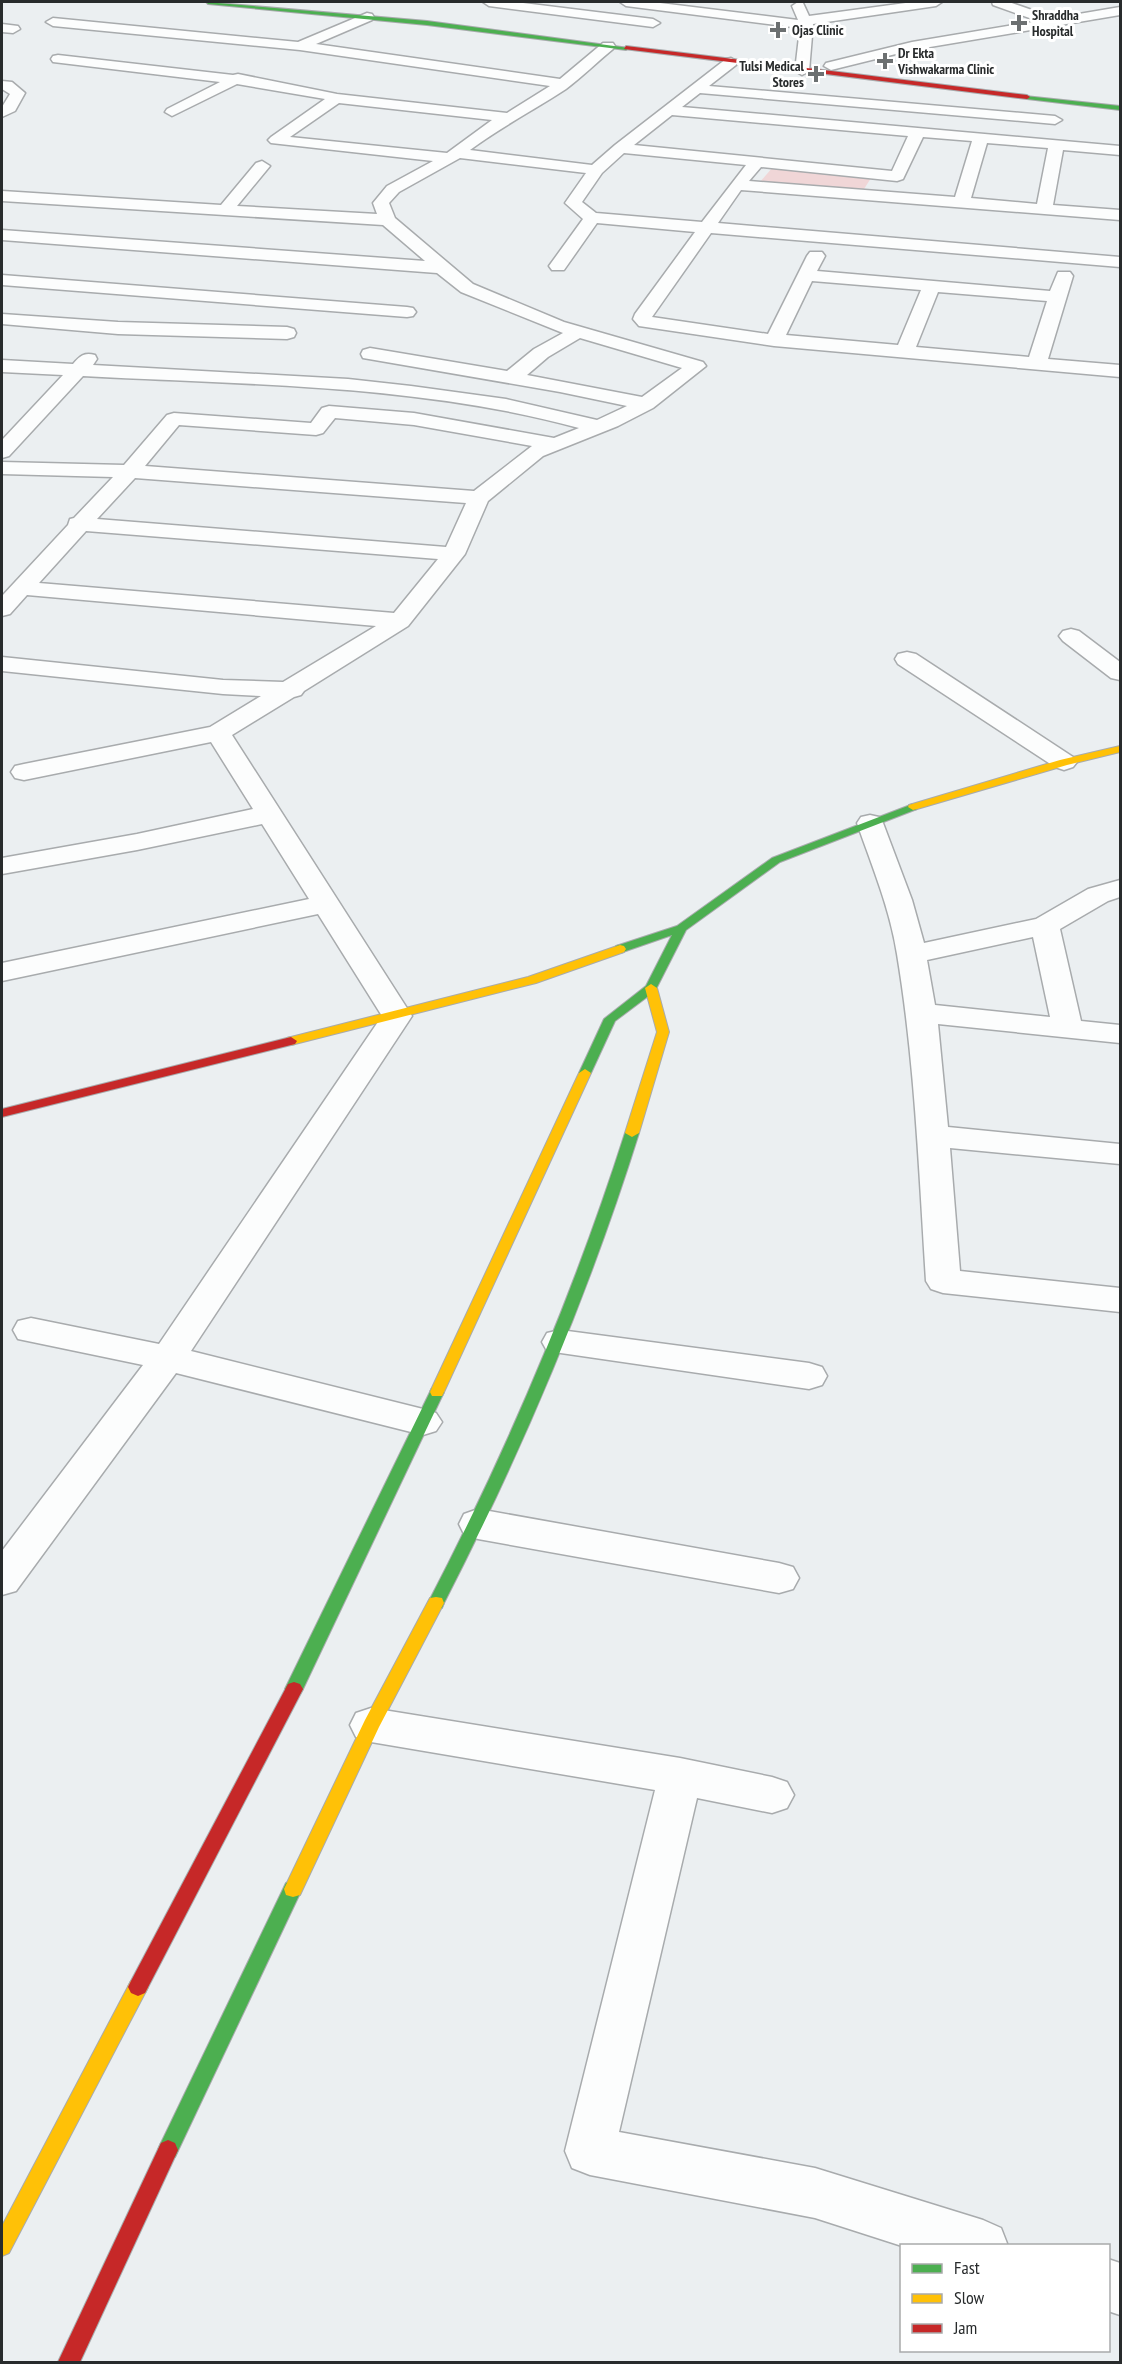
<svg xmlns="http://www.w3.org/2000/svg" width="1122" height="2364" viewBox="0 0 1122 2364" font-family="'PT Sans Narrow',sans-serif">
	<rect width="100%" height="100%" fill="#ebeff1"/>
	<path fill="#f0d6d7" d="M772,168L873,175L864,189L760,182Z"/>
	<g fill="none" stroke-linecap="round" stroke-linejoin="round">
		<g stroke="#a8abad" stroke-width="3">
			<path id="street" d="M483,2H515L653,19L660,23L653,27L489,6Z
				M620,2H652L798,20L792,6L798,2L803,3L809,16L913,2H942L936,6L813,24L809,71L802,75L795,71L800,28L626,6Z
				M992,2H1009L1055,18L1120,7V15L912,50L831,70L824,66L826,63L912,42L1038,21L993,5Z
				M367,13L372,14L374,17L372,20L316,44L560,79L603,43H613L615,46L613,49C597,62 582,77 566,89C534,110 501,127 470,150L592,165L615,145L726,59L731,58L738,62L736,65L709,86L1055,116L1062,120L1055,124L700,93L682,107L1120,146V155L1063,150L1053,205L1120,210V220L741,190L718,223L1120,257V267L711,233L652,317L768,334L807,256L810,252H822L825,256L817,271L1050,291L1058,272H1070L1073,276L1048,359L1120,365V377L774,346L639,326L633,319L635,314L695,232L597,223L564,270H552L549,266L583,219L565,203L586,173L460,158L399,192L389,203L395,218L473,284L564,322L703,362L706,366L653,408L618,426L543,456L488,501L465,554L408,626L304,691L301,695L294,697L232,735L412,1016L191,1351L423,1409L436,1413L442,1422L436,1431L423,1435L176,1373L16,1591L2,1595V1551L143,1365L18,1339L13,1330L18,1321L31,1318L159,1344L382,1016L318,914L2,981V963L309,899L262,824L137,850L2,874V858L137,834L253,809L211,742L24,780L15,778L11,772L15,766L24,764L210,727L261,696L223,694L2,671V657L223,680L283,682L376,626L27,595L10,614L2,616V596L68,525L70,519L74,518L113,477L2,474V462L124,465L167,415L174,413L311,423L322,408L329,406L414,413L554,438L579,428C419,384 247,385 83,376L9,456L2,458V440L63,375L2,372V360L73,364C80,356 84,352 95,355L97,359L93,365L348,379L411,386L506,399L597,420L627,406L560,392L363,358L361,354L363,350L370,348L507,371L534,349L563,333L461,292L437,273L2,240V230L425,261L383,225L2,201V191L221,205L256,163L262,161L270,166L237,206L377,214L373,203L387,186L433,161L271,143L268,140L271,137L325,99L237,84L172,116L165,112L167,109L220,82L53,62L51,59L53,56L58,55L233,75L238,74L337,94L507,113L550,86L300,50L53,26L46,22L53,18L298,42ZM339,103L492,120L447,153L290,137ZM672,115L908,136L892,171L634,145ZM923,137L972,141L955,197L749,181L761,167L897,181L903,179ZM987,143L1048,148L1037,204L971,198ZM624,153L746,165L702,222L596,213L582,202L602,173ZM812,281L921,290L898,345L786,335ZM938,292L1047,301L1029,357L916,347ZM580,338L682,368L642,397L527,375L548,357ZM335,418L414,425L532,446L474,491L145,466L179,425L316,435L323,433ZM135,478L466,503L446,547L97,519ZM86,531L438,559L394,613L39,583Z
				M2,24L18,26L20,29L13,33L2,32Z
				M2,81L12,82L25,93L15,111L2,117V107L10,94L2,89Z
				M2,275L407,307L413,308L416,312L413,316L407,317L2,285Z
				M2,314L118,322L287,327L294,329L296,333L294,337L287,339L118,334L2,324Z
				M1071,629L1079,631L1120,662V680L1111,678L1063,641L1059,636L1063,631Z
				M907,652L916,654L1073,757L1077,762L1073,767L1064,770L1055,767L898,664L895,659L898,654Z
				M870,815L879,817L883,823L912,900L924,943L1036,919L1088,889L1120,880V897L1108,901L1060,929L1081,1021L1120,1025V1043L938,1024L948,1127L1120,1144V1164L950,1148L960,1271L1120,1288V1312L943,1293L931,1289L926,1281C919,1172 915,1062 897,954C890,909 872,866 857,823L861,817ZM1033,937L1050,1017L935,1005L927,960Z
				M560,1330L809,1363L822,1367L827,1376L822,1385L809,1389L547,1351L542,1342L547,1333Z
				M478,1509L779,1563L793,1567L799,1578L793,1589L779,1593L478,1539L464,1534L459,1524L464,1514Z
				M371,1708L680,1758L772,1777L787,1782L794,1795L787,1808L772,1813L697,1798L619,2132L815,2168L983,2220L1001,2228L1008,2246H902L815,2218L590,2175L572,2168L565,2151L655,1790L371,1742L356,1737L350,1725L356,1713Z
				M1108,2259L1120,2263V2315L1108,2311Z"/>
		</g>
		<g stroke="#a8abad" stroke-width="2">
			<path id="fast" d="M206,2L427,21L629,48L626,50L427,25L208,4Z
				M1025,96L1120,106V110L1027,99Z
				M913,804L917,805V809L780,862L686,930L655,991L615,1021L591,1073L585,1077L580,1076L579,1073L604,1019L646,986L672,935L620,953L616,952L614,949L616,946L677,926L772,858Z
				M632,1129L639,1133C588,1296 522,1451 444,1603L442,1608L436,1609L430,1608L428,1603C507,1451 573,1296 625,1133Z
				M437,1387L442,1388L444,1392L303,1689L300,1694L294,1696L288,1694L285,1689L430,1392L432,1388Z
				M293,1881L300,1883L302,1889L175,2157L168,2160L161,2157L158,2150L161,2143L286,1883Z"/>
		</g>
		<g stroke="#a8abad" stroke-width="2">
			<path id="slow" d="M1120,746V752L1067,765L917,809L913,810L908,807L909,805L1060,760Z
				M620,945L624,946L626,949L624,952L536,983L291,1045L285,1041L287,1038L528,977Z
				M651,984L657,988L669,1032L639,1133L632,1137L625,1133L657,1032L645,988Z
				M585,1069L591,1073L444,1392L442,1396H432L430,1392L579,1073Z
				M436,1597L442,1598L444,1603L379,1727L300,1895L293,1897L286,1895L284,1889L365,1720L430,1598Z
				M138,1978L145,1981L148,1987L145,1993L9,2253L2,2256V2226L131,1981Z"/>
		</g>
		<g stroke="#a8abad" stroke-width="2">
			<path id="jam" d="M626,46L1027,95L1030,97L1027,99L624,49Z
				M291,1037L297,1041L295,1044L2,1117V1109Z
				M294,1682L300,1684L303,1689L145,1993L138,1996L131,1993L128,1987L131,1981L288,1684Z
				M168,2140L175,2143L178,2150L80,2362H58L161,2143Z"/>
		</g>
		<use href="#street" fill="#fcfdfd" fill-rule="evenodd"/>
		<use href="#fast" fill="#4caf50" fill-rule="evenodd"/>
		<use href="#slow" fill="#ffc107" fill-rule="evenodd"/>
		<use href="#jam" fill="#c62828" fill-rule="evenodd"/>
	</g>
	<g fill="#6c7071" stroke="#fff" stroke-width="2">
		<path d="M1016 14h6v6h6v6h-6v6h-6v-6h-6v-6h6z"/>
		<path d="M775 21h6v6h6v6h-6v6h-6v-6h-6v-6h6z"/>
		<path d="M882 52h6v6h6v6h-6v6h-6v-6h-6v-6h6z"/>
		<path d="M813 65h6v6h6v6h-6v6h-6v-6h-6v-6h6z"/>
	</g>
	<g text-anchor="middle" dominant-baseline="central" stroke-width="6" stroke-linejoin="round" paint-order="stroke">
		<g font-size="14" font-weight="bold" fill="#282b2c" stroke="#fff" text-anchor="start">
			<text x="1032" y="15">Shraddha<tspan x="1032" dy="16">Hospital</tspan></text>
			<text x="792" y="30">Ojas Clinic</text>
			<text x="898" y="53">Dr Ekta<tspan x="898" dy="16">Vishwakarma Clinic</tspan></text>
			<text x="804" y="66" text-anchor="end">Tulsi Medical<tspan x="804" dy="16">Stores</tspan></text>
		</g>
	</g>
	<rect width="1122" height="2364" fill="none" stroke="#282b2c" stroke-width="6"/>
	<rect x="900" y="2244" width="210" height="108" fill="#ffffff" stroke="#a9aaab" stroke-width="1.5"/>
	<rect x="912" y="2264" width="30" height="9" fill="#4caf50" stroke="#a9aaab" stroke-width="1.5"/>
	<text x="954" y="2274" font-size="18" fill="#282b2c">Fast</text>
	<rect x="912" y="2294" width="30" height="9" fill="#ffc107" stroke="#a9aaab" stroke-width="1.5"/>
	<text x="954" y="2304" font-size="18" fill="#282b2c">Slow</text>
	<rect x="912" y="2324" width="30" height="9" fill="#c62828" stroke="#a9aaab" stroke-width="1.5"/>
	<text x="954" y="2334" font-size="18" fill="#282b2c">Jam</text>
</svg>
